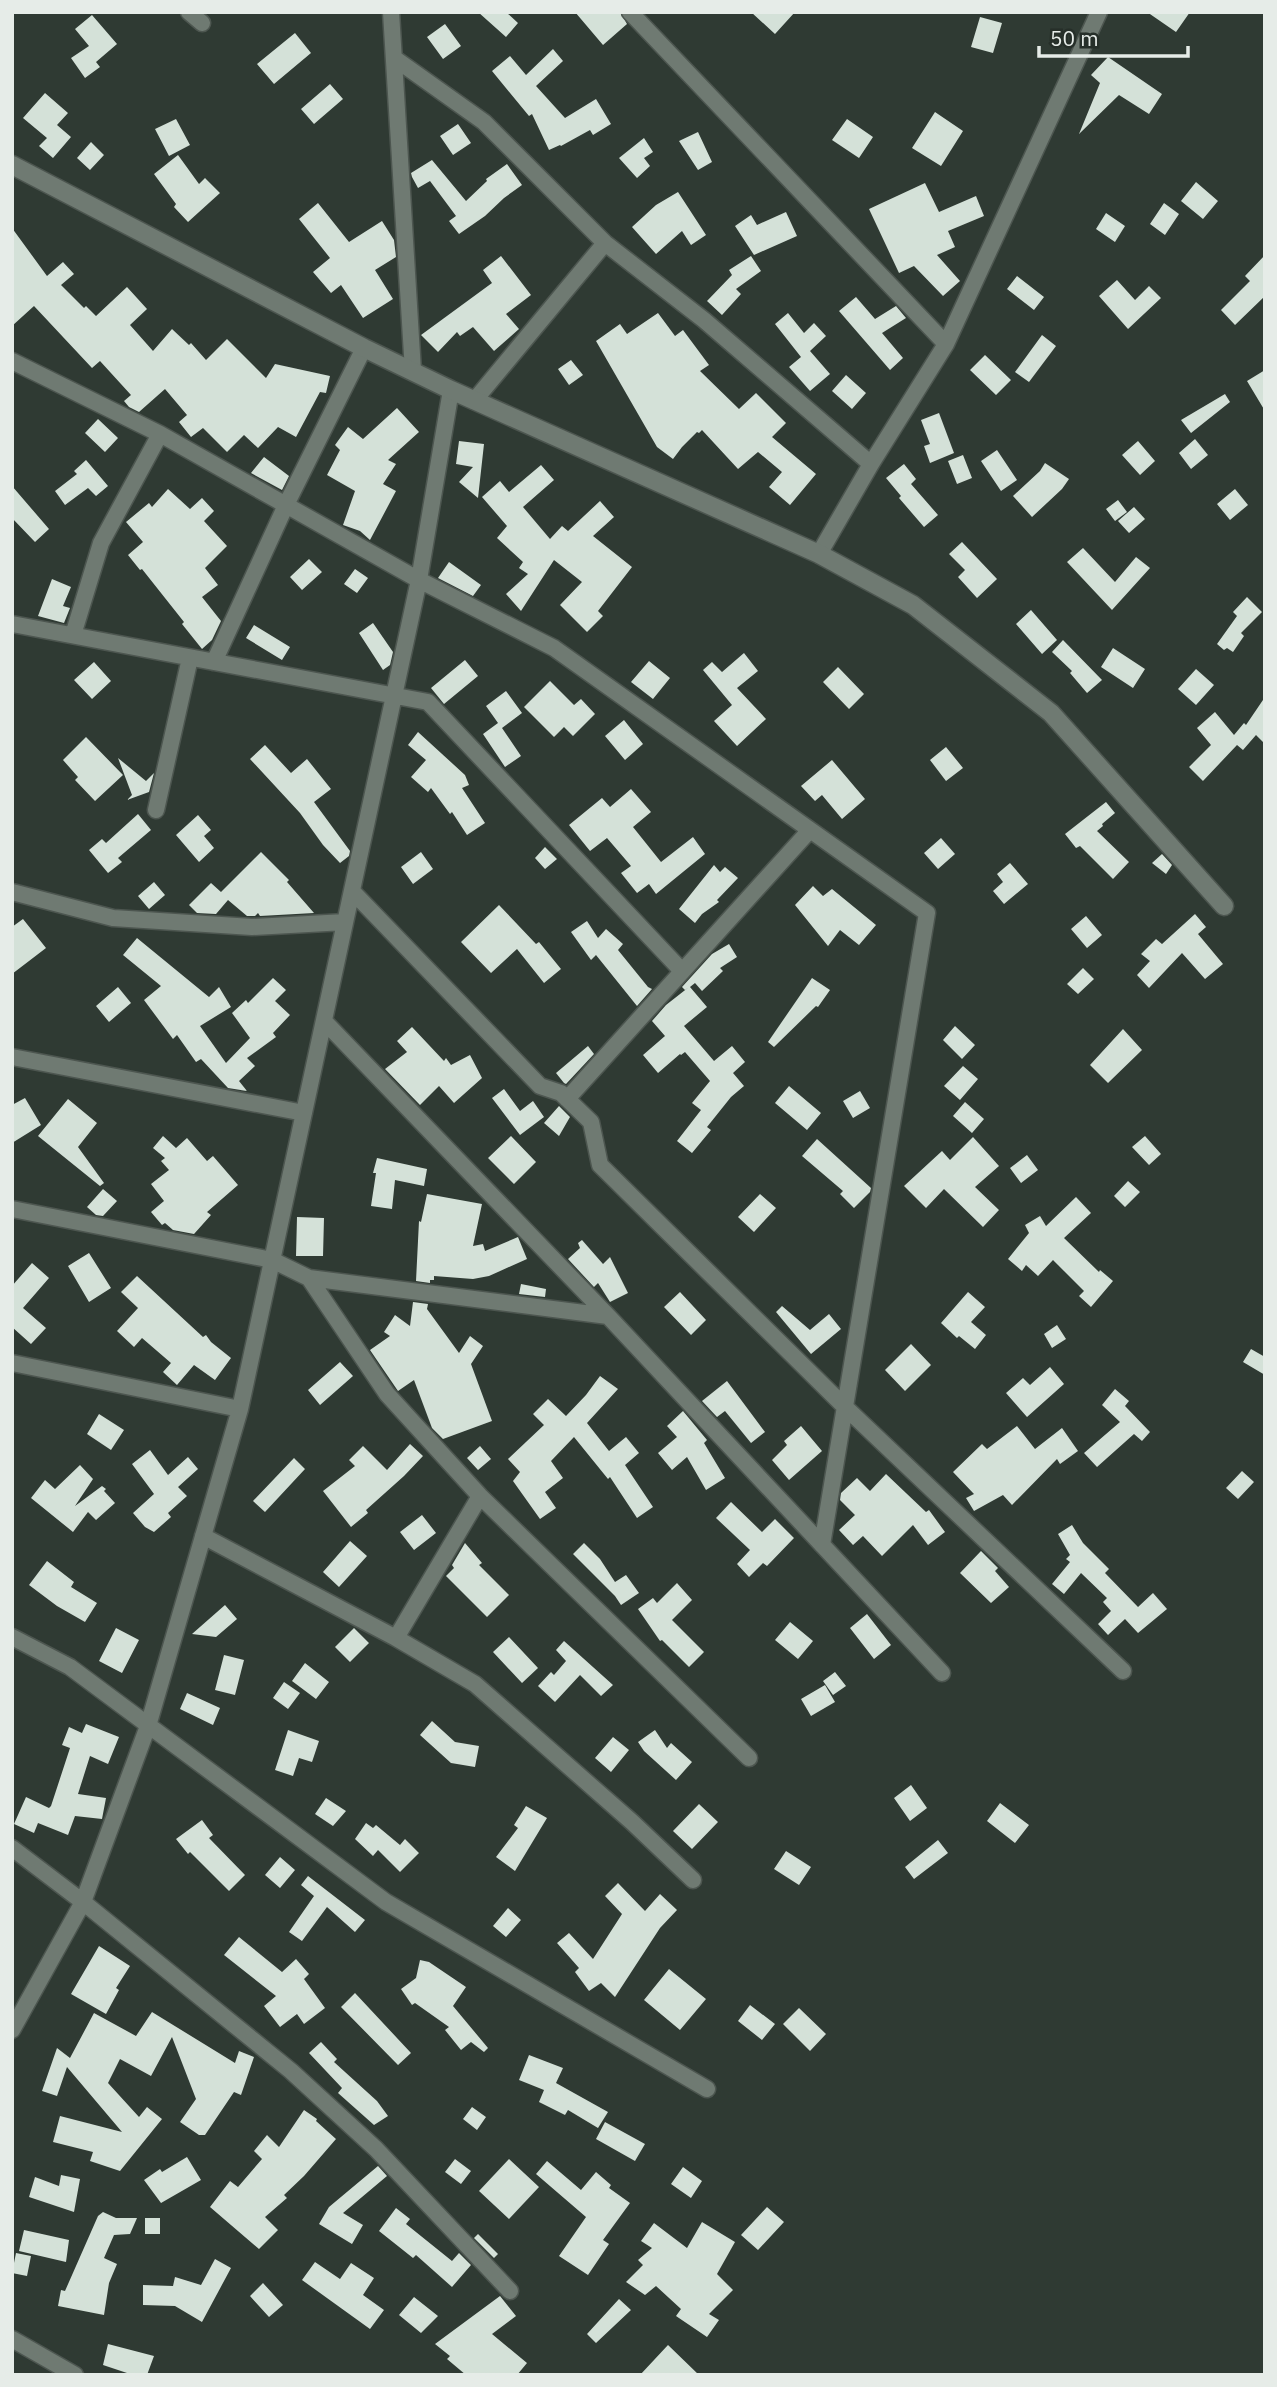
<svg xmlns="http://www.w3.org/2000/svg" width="1277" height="2387" viewBox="0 0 1277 2387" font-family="'IBM Plex Sans',sans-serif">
	<rect width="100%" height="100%" fill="#2f3a33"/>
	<path fill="#d4e1d8" d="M478,12H506L518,23L506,37Z
		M575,12H620L627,24L603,45Z
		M751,12H795L775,34Z
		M1147,12H1190L1176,32Z
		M92,15L117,44L96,62L100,67L85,78L71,58L89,46L75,29Z
		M980,17L1002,23L993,53L971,47Z
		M445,24L461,46L443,59L427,37Z
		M295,33L311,53L274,84L257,64Z
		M553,49L563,61L536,86L565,118L596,99L611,124L593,135L590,130L561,146L560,145L549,150L532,114L529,116L492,71L510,56L526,75Z
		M1108,57L1162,94L1149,114L1119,95L1079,134L1100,83L1091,75Z
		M330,84L343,99L314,124L301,109Z
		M45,93L68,113L57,125L71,137L53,158L39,146L47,138L23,118Z
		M935,112L963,131L941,166L912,148Z
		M176,119L190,145L169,156L155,129Z
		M847,119L873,137L859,158L832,140Z
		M458,124L471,143L453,155L440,136Z
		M698,132L712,162L698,170L679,141Z
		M644,138L653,152L644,158L650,166L637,178L619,158Z
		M91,142L104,155L90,170L77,158Z
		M178,155L199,184L205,178L220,193L188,222L174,207L176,204L154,174Z
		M432,160L466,201L487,181L486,179L507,164L522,185L504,198L485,216L459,234L449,221L456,216L430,181L418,188L412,177L411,173Z
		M1196,182L1218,201L1203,219L1181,201Z
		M925,183L939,212L976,196L984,216L948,231L955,247L937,255L960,281L943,296L914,266L899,273L869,209Z
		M678,192L706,235L691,245L682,231L656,254L632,227L656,205Z
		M318,203L349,242L382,221L394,240L396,257L375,270L393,299L363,318L341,285L331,293L313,272L330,258L299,219Z
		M1164,203L1179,214L1165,235L1150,224Z
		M786,212L797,236L754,255L735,226L751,215L757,225Z
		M1106,213L1125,226L1115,242L1096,229Z
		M12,228L47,276L63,262L74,274L61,285L84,308L86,306L96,316L127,287L147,309L130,325L153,351L172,329L189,345L191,343L206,360L227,339L266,378L275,364L330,376L326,393L320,392L296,437L278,427L258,448L244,435L227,452L203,428L191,437L179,422L187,415L165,389L139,412L129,407L124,401L131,395L100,361L92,368L34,306L12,326Z
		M1265,255V296L1235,325L1221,310L1250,281L1245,276Z
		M501,256L531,295L506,314L519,329L494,351L473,327L460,336L457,332L438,352L421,335L492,283L483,270Z
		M751,256L761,271L736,289L741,294L722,315L707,301L732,275L729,270Z
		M1017,276L1044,297L1034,310L1007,289Z
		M1117,280L1135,300L1149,286L1161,298L1128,329L1099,296Z
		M856,297L875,319L896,306L906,318L882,333L903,358L890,370L839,311Z
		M658,313L675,336L683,330L709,365L700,371L739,409L756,393L786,423L772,437L816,474L790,505L769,487L782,472L758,452L738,469L702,430L699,433L697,432L682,447L673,459L657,447L596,341L620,324L627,334Z
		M788,313L804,333L814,323L826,336L810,351L830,374L810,391L789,367L801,357L775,324Z
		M1042,335L1056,346L1029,382L1015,372Z
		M985,355L1011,380L996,395L970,370Z
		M571,360L583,375L569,385L558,369Z
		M1265,370V411L1247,381Z
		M846,375L866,393L852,409L832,391Z
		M1225,394L1230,402L1191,433L1181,420Z
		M397,408L419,432L388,460L396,464L383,484L396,491L370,540L360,531L343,525L355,491L327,475L340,450L335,445L348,427L363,439Z
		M939,413L954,453L930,463L924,446L930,444L921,420Z
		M98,419L118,438L105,452L85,433Z
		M1195,439L1208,455L1191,469L1179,453Z
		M459,441L484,444L478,498L459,482L473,467L456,464Z
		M1138,441L1155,461L1140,475L1122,455Z
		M997,450L1017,480L1001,491L981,461Z
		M963,455L972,478L957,484L948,461Z
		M264,457L289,476L282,490L251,473Z
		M86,460L108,486L96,496L88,488L65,505L55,491L77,474L74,471Z
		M1045,463L1069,479L1062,489L1032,517L1013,496L1040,471Z
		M904,464L916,479L911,484L938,515L924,527L899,498L901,496L886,478Z
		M541,465L554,480L523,507L550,539L562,526L568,531L600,501L614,517L593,536L632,567L598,611L603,616L587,632L560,605L582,582L554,560L521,611L506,594L528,574L519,568L523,562L497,538L507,526L482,497L500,481L509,492Z
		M12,486L49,529L35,542L12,518Z
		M168,489L190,509L202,498L214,511L204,521L227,546L205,568L218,585L202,597L221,621L212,640L202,649L182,624L184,622L142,569L140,570L128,555L143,542L126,522L149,503L152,507Z
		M1235,489L1248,505L1230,520L1217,504Z
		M1118,500L1127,512L1115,521L1106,509Z
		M1134,507L1145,519L1129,533L1118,521Z
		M962,542L997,579L977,598L958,577L965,570L949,554Z
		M1083,548L1115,582L1136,557L1150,568L1112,610L1067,562Z
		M309,559L322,572L302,590L290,577Z
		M449,562L481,585L473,596L438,578Z
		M355,569L368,578L357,593L344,584Z
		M52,579L71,587L63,606L70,608L64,623L38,616Z
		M1247,597L1262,612L1241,633L1244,636L1233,652L1227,648L1224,650L1217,644L1237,616L1233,612Z
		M1031,610L1057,640L1042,654L1016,624Z
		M373,623L393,652L390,665L383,670L359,633Z
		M254,625L290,647L282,660L246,638Z
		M1063,640L1102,680L1087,693L1070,673L1072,671L1052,652Z
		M1113,648L1145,669L1133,688L1101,667Z
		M744,653L758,671L737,688L766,719L737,746L714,721L732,705L703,670L712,662L722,672Z
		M465,660L478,676L444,704L431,688Z
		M649,661L670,678L653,699L631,682Z
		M94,662L111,681L92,699L74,680Z
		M838,667L864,694L849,709L823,682Z
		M1196,669L1214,685L1196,705L1178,689Z
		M550,681L574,705L581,699L595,714L573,736L564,727L554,737L524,707Z
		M506,691L522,713L502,728L521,756L505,767L483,734L498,723L486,706Z
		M1265,697V744L1256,735L1243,750L1237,745L1203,781L1189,767L1211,745L1197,728L1215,712L1234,735L1244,723L1248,727L1246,725Z
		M624,720L643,744L625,760L605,736Z
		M418,732L465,775L469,785L462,788L485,823L467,835L452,812L450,814L431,788L428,792L411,777L426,760L408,745Z
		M86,737L123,775L95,801L75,780L78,777L63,760Z
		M265,745L291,773L307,759L331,789L314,802L350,851L349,856L340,863L323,845L300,813L250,759Z
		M946,747L963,768L946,781L930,760Z
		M118,758L146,781L154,773L149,792L127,800L132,795Z
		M832,760L865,799L842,819L822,795L815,801L801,786Z
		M631,789L651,812L633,827L661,862L693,837L705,854L656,894L649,884L637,893L621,873L631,866L607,838L590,851L569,825L602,798L610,807Z
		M1106,802L1115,813L1102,824L1103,826L1097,831L1129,862L1113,879L1080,846L1076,848L1065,834Z
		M138,814L151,830L118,858L122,862L108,873L89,850L102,839L106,843Z
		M198,815L211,830L204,836L214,848L199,862L176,835Z
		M941,838L955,854L938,869L924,853Z
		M545,847L557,859L545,869L535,858Z
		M261,852L289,880L287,882L314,913L260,916L258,913L255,916H247L228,900L216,914L197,913L189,905L211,883L221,892Z
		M421,852L433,869L413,884L401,867Z
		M1162,854L1172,865L1166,874L1152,863Z
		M1010,863L1028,884L1004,904L993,891L1003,882L997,874Z
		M714,865L720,872L725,867L738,878L717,900L719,902L702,914L695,923L679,909Z
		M154,882L165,895L149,909L138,896Z
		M813,886L823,896L832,889L876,925L859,945L840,930L828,946L795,905Z
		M499,905L536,944L539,942L561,969L544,983L517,949L491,973L461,942Z
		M1195,914L1206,927L1198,934L1223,964L1205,979L1182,953L1149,988L1137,975L1150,961L1141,954L1156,939L1162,944Z
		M1086,916L1102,935L1087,948L1071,929Z
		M23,919L46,948L12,974V927Z
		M587,921L598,938L606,929L623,944L618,950L648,987L652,989L637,1006L596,955L591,960L571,932Z
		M137,938L209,997L219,987L231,1007L200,1026L226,1063L250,1038L232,1013L246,1000L248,1003L273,978L286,990L275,1001L290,1015L273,1033L276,1037L247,1058L255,1066L239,1081L247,1091L228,1088L201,1059L196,1062L177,1035L173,1039L144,1000L161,986L123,955Z
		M729,944L737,957L720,968L723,971L702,991L695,983L690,987L707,1007L684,1026L714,1061L732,1046L745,1062L733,1073L744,1086L731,1097L707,1127L711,1130L692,1153L677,1141L701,1110L692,1103L710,1081L685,1052L681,1055L680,1054L658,1073L643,1055L665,1036L652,1021L666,1005L689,987L685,990L682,987L712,954Z
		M1083,968L1094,979L1078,994L1067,984Z
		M812,978L830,990L818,1007L816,1006L774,1047L768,1042Z
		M118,987L131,1003L109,1022L96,1006Z
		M955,1026L975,1045L962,1059L943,1040Z
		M412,1027L444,1061L446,1058L451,1065L470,1055L482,1078L454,1103L439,1086L420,1105L385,1069L407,1052L397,1041Z
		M1123,1029L1142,1050L1108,1083L1090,1065Z
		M588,1046L594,1054L566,1084L564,1083L556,1073Z
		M963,1066L978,1079L960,1100L944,1086Z
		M789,1086L821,1113L807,1130L775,1103Z
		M504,1089L520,1111L533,1101L544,1117L520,1135L492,1098Z
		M860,1091L870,1108L853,1118L843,1101Z
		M25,1098L41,1125L12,1143V1105Z
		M68,1099L97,1123L78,1147L104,1183L100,1186L38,1136Z
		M965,1102L984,1119L972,1133L953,1116Z
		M559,1106L570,1117L559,1136L544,1123Z
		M163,1136L176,1148L187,1138L207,1161L213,1156L238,1185L207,1212L211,1215L194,1234L173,1230L165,1223L162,1225L151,1212L164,1201L151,1184L169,1170L161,1161L165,1158L153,1148Z
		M511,1136L536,1162L514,1184L488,1158Z
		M1145,1136L1161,1154L1149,1165L1132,1147Z
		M973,1137L999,1166L975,1187L999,1210L983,1227L944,1189L926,1208L904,1186L942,1151L950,1160Z
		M817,1139L871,1188L870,1192L854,1208L840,1194L843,1191L802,1156Z
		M1027,1155L1038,1170L1021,1183L1010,1168Z
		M377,1158L427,1169L424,1186L395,1180L392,1209L371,1206L376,1173H373Z
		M1128,1181L1140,1192L1125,1207L1114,1196Z
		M103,1189L117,1201L103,1216L96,1215L87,1207Z
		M427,1194L482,1204L473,1246L483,1244L485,1251L518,1237L527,1259L489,1276L473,1279L434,1276V1280H430V1283L416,1281L419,1221L421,1222Z
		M760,1194L776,1208L754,1232L738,1217Z
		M1076,1197L1091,1213L1064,1238L1099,1272L1100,1270L1113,1281L1091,1307L1079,1296L1084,1291L1053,1260L1038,1276L1026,1265L1022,1271L1008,1259L1029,1233L1025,1225L1040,1216L1046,1226Z
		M297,1217L324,1218L323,1256H296Z
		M582,1240L603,1264L610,1257L628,1293L610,1302L598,1283L594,1287L568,1259L580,1248L578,1243Z
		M89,1253L111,1288L89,1302L68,1266Z
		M32,1263L49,1278L23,1308L46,1328L31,1344L12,1327V1286Z
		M137,1276L203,1337L206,1335L211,1342L231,1358L215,1380L194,1365L177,1385L163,1372L171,1363L142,1338L134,1347L117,1331L138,1308L121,1292Z
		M521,1284L546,1289L545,1297L519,1294Z
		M680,1292L706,1320L691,1335L664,1307Z
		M968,1292L985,1307L971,1322L986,1335L975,1349L959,1336L957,1338L941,1323Z
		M413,1302L428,1304L427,1309L459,1353L470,1336L483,1346L471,1364L492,1421L443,1439L432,1428L414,1380L398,1391L370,1350L390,1336L384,1332L395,1315L410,1326Z
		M782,1306L810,1330L829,1314L841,1329L811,1354L776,1312Z
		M1057,1325L1066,1339L1052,1348L1044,1334Z
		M911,1344L931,1365L905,1391L885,1370Z
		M1251,1349L1265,1357V1375L1243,1362Z
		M340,1362L353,1376L320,1405L308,1390Z
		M1050,1367L1064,1384L1027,1417L1006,1393L1023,1378L1030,1385Z
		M600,1376L618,1389L587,1423L609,1451L626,1437L639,1453L625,1465L653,1507L637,1518L610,1477L608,1479L574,1437L551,1461L563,1478L545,1492L556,1508L540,1519L513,1481L520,1472L508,1459L544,1425L533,1414L548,1399L566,1416L586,1395Z
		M727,1381L765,1432L751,1443L725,1411L717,1417L702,1401Z
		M1115,1389L1129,1401L1125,1406L1150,1432L1142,1441L1134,1434L1097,1467L1084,1453L1120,1422L1102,1405Z
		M683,1411L707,1440L704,1443L725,1478L706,1490L687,1457L672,1470L658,1453L677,1437L667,1426Z
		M99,1414L124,1430L111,1450L87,1434Z
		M801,1426L822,1451L789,1480L772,1460L787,1445L784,1441Z
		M1017,1426L1035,1449L1062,1428L1078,1451L1060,1464L1057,1459L1012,1505L1003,1495L974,1511L966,1498L974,1494L953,1472L982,1444L987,1449Z
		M410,1444L423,1456L404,1476L366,1510L368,1513L351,1527L323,1491L355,1466L349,1460L363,1446L387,1470Z
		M480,1446L491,1459L478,1470L467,1458Z
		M150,1450L168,1475L188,1457L198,1469L178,1487L187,1496L168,1513L171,1517L154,1532L145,1527L133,1513L154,1494L132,1464Z
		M294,1458L305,1469L265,1512L253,1501Z
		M80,1465L93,1479L75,1506L102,1486L106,1489L104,1491L115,1503L96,1520L88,1512L73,1532L31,1498L45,1480L55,1489Z
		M1242,1471L1254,1482L1238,1499L1226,1488Z
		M886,1474L926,1512L929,1510L945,1532L928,1545L913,1525L882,1556L863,1536L853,1545L839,1530L855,1515L840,1500L841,1493L857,1478L870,1491Z
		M731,1502L762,1532L775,1519L794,1538L767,1566L763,1563L749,1577L737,1564L750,1550L716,1518Z
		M422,1515L436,1533L414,1550L400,1532Z
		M1072,1525L1083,1543L1109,1569L1105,1573L1138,1607L1153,1593L1167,1609L1138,1633L1125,1619L1108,1635L1098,1624L1111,1611L1103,1602L1107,1598L1081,1573L1064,1594L1052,1584L1070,1562L1066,1559L1070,1555L1058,1534Z
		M350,1541L367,1556L339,1587L323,1572Z
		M465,1543L482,1563L479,1565L509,1595L487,1617L446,1576L454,1568L452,1565Z
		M584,1543L600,1559L615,1582L626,1575L639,1593L621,1605L615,1596L573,1554Z
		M981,1551L998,1568L995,1571L1009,1587L991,1603L960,1573Z
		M47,1561L74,1582L71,1587L97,1603L85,1622L57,1606L29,1585Z
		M677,1583L692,1600L672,1620L704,1652L689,1667L662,1640L660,1641L638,1609L653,1598L657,1603Z
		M225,1605L237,1619L216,1637L192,1634Z
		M867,1614L891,1645L874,1659L850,1628Z
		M790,1622L813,1641L798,1659L775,1640Z
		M116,1628L139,1640L122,1673L99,1661Z
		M354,1628L369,1643L350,1662L335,1647Z
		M509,1637L538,1668L522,1683L493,1652Z
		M564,1641L613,1685L601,1696L580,1675L555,1702L538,1686L551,1672L554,1675L566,1661L556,1650Z
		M224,1655L244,1660L235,1695L215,1690Z
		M305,1663L329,1682L316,1699L292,1681Z
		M835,1672L846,1686L833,1695L823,1681Z
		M284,1682L300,1693L288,1709L273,1698Z
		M825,1685L835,1702L811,1716L801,1699Z
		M187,1693L220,1708L213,1725L180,1709Z
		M432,1721L455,1742L479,1746L475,1767L451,1763L420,1735Z
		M86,1724L119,1737L108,1764L90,1756L78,1794L106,1798L102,1819L75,1816L68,1835L38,1823L34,1833L14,1824L26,1797L49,1808L51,1806L70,1748L62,1745L69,1727L82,1733Z
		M288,1730L319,1741L312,1762L299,1758L293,1776L275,1770Z
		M655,1730L667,1748L671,1743L692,1762L676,1780L644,1751L638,1742Z
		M613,1737L629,1750L611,1772L595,1758Z
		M911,1785L927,1808L910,1821L894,1798Z
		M326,1798L346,1811L333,1826L315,1814Z
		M1000,1803L1029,1825L1015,1843L987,1821Z
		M699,1804L718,1822L692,1849L673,1831Z
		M526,1806L547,1818L515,1871L496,1857L518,1828L514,1825Z
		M202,1820L213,1835L209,1838L245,1875L229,1891L190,1852L188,1854L176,1839Z
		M366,1823L373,1828L376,1825L400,1845L405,1839L419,1853L400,1872L378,1850L373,1856L355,1839Z
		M938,1840L948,1853L914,1879L905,1867Z
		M786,1851L811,1867L799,1885L774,1869Z
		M280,1857L295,1870L280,1888L265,1875Z
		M308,1876L365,1920L355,1932L327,1907L302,1941L289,1932L314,1896L301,1885Z
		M618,1883L645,1911L660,1894L677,1910L660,1928L615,1997L601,1983L589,1991L575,1972L579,1968L557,1943L569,1933L593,1959L622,1914L605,1896Z
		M508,1908L521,1920L506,1937L493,1926Z
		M239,1937L282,1972L296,1959L309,1974L304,1979L325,2008L304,2024L297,2014L280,2027L264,2006L276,1996L224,1955Z
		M99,1946L130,1966L116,1988L119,1990L106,2014L71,1994Z
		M420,1960L429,1962L466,1987L453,2006L488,2048L484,2052L471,2042L461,2050L445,2030L449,2027L415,2003L412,2005L401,1989L416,1978Z
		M669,1969L706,1999L680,2030L644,2000Z
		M355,1993L411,2053L398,2065L341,2007Z
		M750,2005L775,2024L762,2040L738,2021Z
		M799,2008L826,2034L810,2051L783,2024Z
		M152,2012L235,2063L239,2051L254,2057L241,2095L234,2092L205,2135H199L180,2122L196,2099L172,2037L151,2076L120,2059L108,2083L139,2117L147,2107L162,2119L120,2171L90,2161L93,2152L53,2142L60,2116L122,2132L67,2067L57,2096L42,2091L57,2048L70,2058L94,2013L136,2036Z
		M321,2042L337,2059L334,2062L377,2101L388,2116L374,2125L338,2093L342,2088L309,2053Z
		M529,2055L563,2068L556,2083L608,2112L598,2128L568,2110L565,2115L539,2102L544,2090L519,2080Z
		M472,2107L486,2117L477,2130L463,2119Z
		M304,2110L317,2119L316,2121L336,2139L304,2176L284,2195L287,2198L265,2217L278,2230L259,2249L210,2207L230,2181L238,2187L262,2159L254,2151L267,2135L279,2147Z
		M605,2122L645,2144L635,2161L596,2139Z
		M187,2157L201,2180L161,2203L144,2180L160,2169L162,2172Z
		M455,2159L471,2171L461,2184L445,2172Z
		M509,2159L539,2187L509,2219L479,2191Z
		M547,2161L581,2190L596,2172L611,2185L609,2188L630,2203L603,2240L609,2244L588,2275L559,2256L586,2217L536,2174Z
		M378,2166L387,2176L343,2213L363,2225L352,2244L319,2224L329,2207Z
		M683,2167L702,2181L691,2198L671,2184Z
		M61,2175L80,2179L74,2212L29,2197L35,2177L59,2186Z
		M767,2207L784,2222L758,2250L741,2235Z
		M396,2208L410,2219L406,2224L452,2261L459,2253L471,2265L452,2287L416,2255L413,2258L379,2231Z
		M103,2212L116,2218H137L130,2234L114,2235L104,2258L117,2264L109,2283L104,2315L58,2306L61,2290L65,2291L98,2216Z
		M145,2218H160V2234H145Z
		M702,2222L735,2242L717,2274L733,2290L709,2314L719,2320L707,2337L676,2316L681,2309L656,2286L645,2295L626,2282L643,2265L638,2260L652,2248L641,2241L654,2223L687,2248Z
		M24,2230L69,2240L66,2262L19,2251Z
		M478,2234L498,2254L494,2258L474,2238Z
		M16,2253L31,2256L27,2276L12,2273Z
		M215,2259L231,2268L202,2322L175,2306L143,2305V2285L173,2286L175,2277L201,2285Z
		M315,2262L340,2279L351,2263L374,2278L363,2295L384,2310L370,2329L302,2280Z
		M263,2283L283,2305L269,2317L250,2296Z
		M500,2296L516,2316L492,2334L527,2363L517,2375H466L447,2359L450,2356L435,2344Z
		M414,2297L438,2316L421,2333L399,2315Z
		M619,2299L631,2310L596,2343L587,2334Z
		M108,2344L154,2356L147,2375H133L103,2365Z
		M668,2345L699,2375H640Z"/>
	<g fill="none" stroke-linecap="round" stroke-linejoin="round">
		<g stroke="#4d5650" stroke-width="19">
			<path id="minor" d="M189,12L202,23
				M391,12L413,371
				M630,12L946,344
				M394,58L484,122L605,243L704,320L871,464
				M12,361L160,434L419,580L554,648L927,913L822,1545
				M474,401L605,243
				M819,554L871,464L946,344L1099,12
				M12,624L428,702L682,971
				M73,635L101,543L160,434
				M214,662L286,505L364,348
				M156,810L190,658
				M352,891L540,1086L561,1093L591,1122L600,1165L845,1407L1123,1671
				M12,892L113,918L252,927L345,922
				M324,1021L608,1316L942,1673
				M12,1057L304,1113
				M567,1099L810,830
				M12,1209L272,1260L309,1278L608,1316
				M309,1278L387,1394L480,1496L749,1758
				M12,1363L240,1409
				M203,1536L396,1638L475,1684L632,1822L693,1880
				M12,1637L70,1667L386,1902L707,2089
				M396,1638L480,1496
				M12,1848L83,1902L291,2071L376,2149L510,2291
				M12,2030L83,1902L148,1726L240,1409L419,580L451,390
				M12,2339L75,2375"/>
		</g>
		<g stroke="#4d5650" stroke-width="21">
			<path id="tertiary" d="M12,165L364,348L451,390L819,554L913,605L1051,713L1224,906"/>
		</g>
		<use href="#minor" stroke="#6f7a72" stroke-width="16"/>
		<use href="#tertiary" stroke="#6f7a72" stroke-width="18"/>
	</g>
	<rect width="1277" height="2387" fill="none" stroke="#e6ece8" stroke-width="28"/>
	<path d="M1039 46v10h149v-10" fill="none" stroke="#e6ece8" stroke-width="3.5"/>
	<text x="1050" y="46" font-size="21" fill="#e6ece8" stroke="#262f29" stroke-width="5" paint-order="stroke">50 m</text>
</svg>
